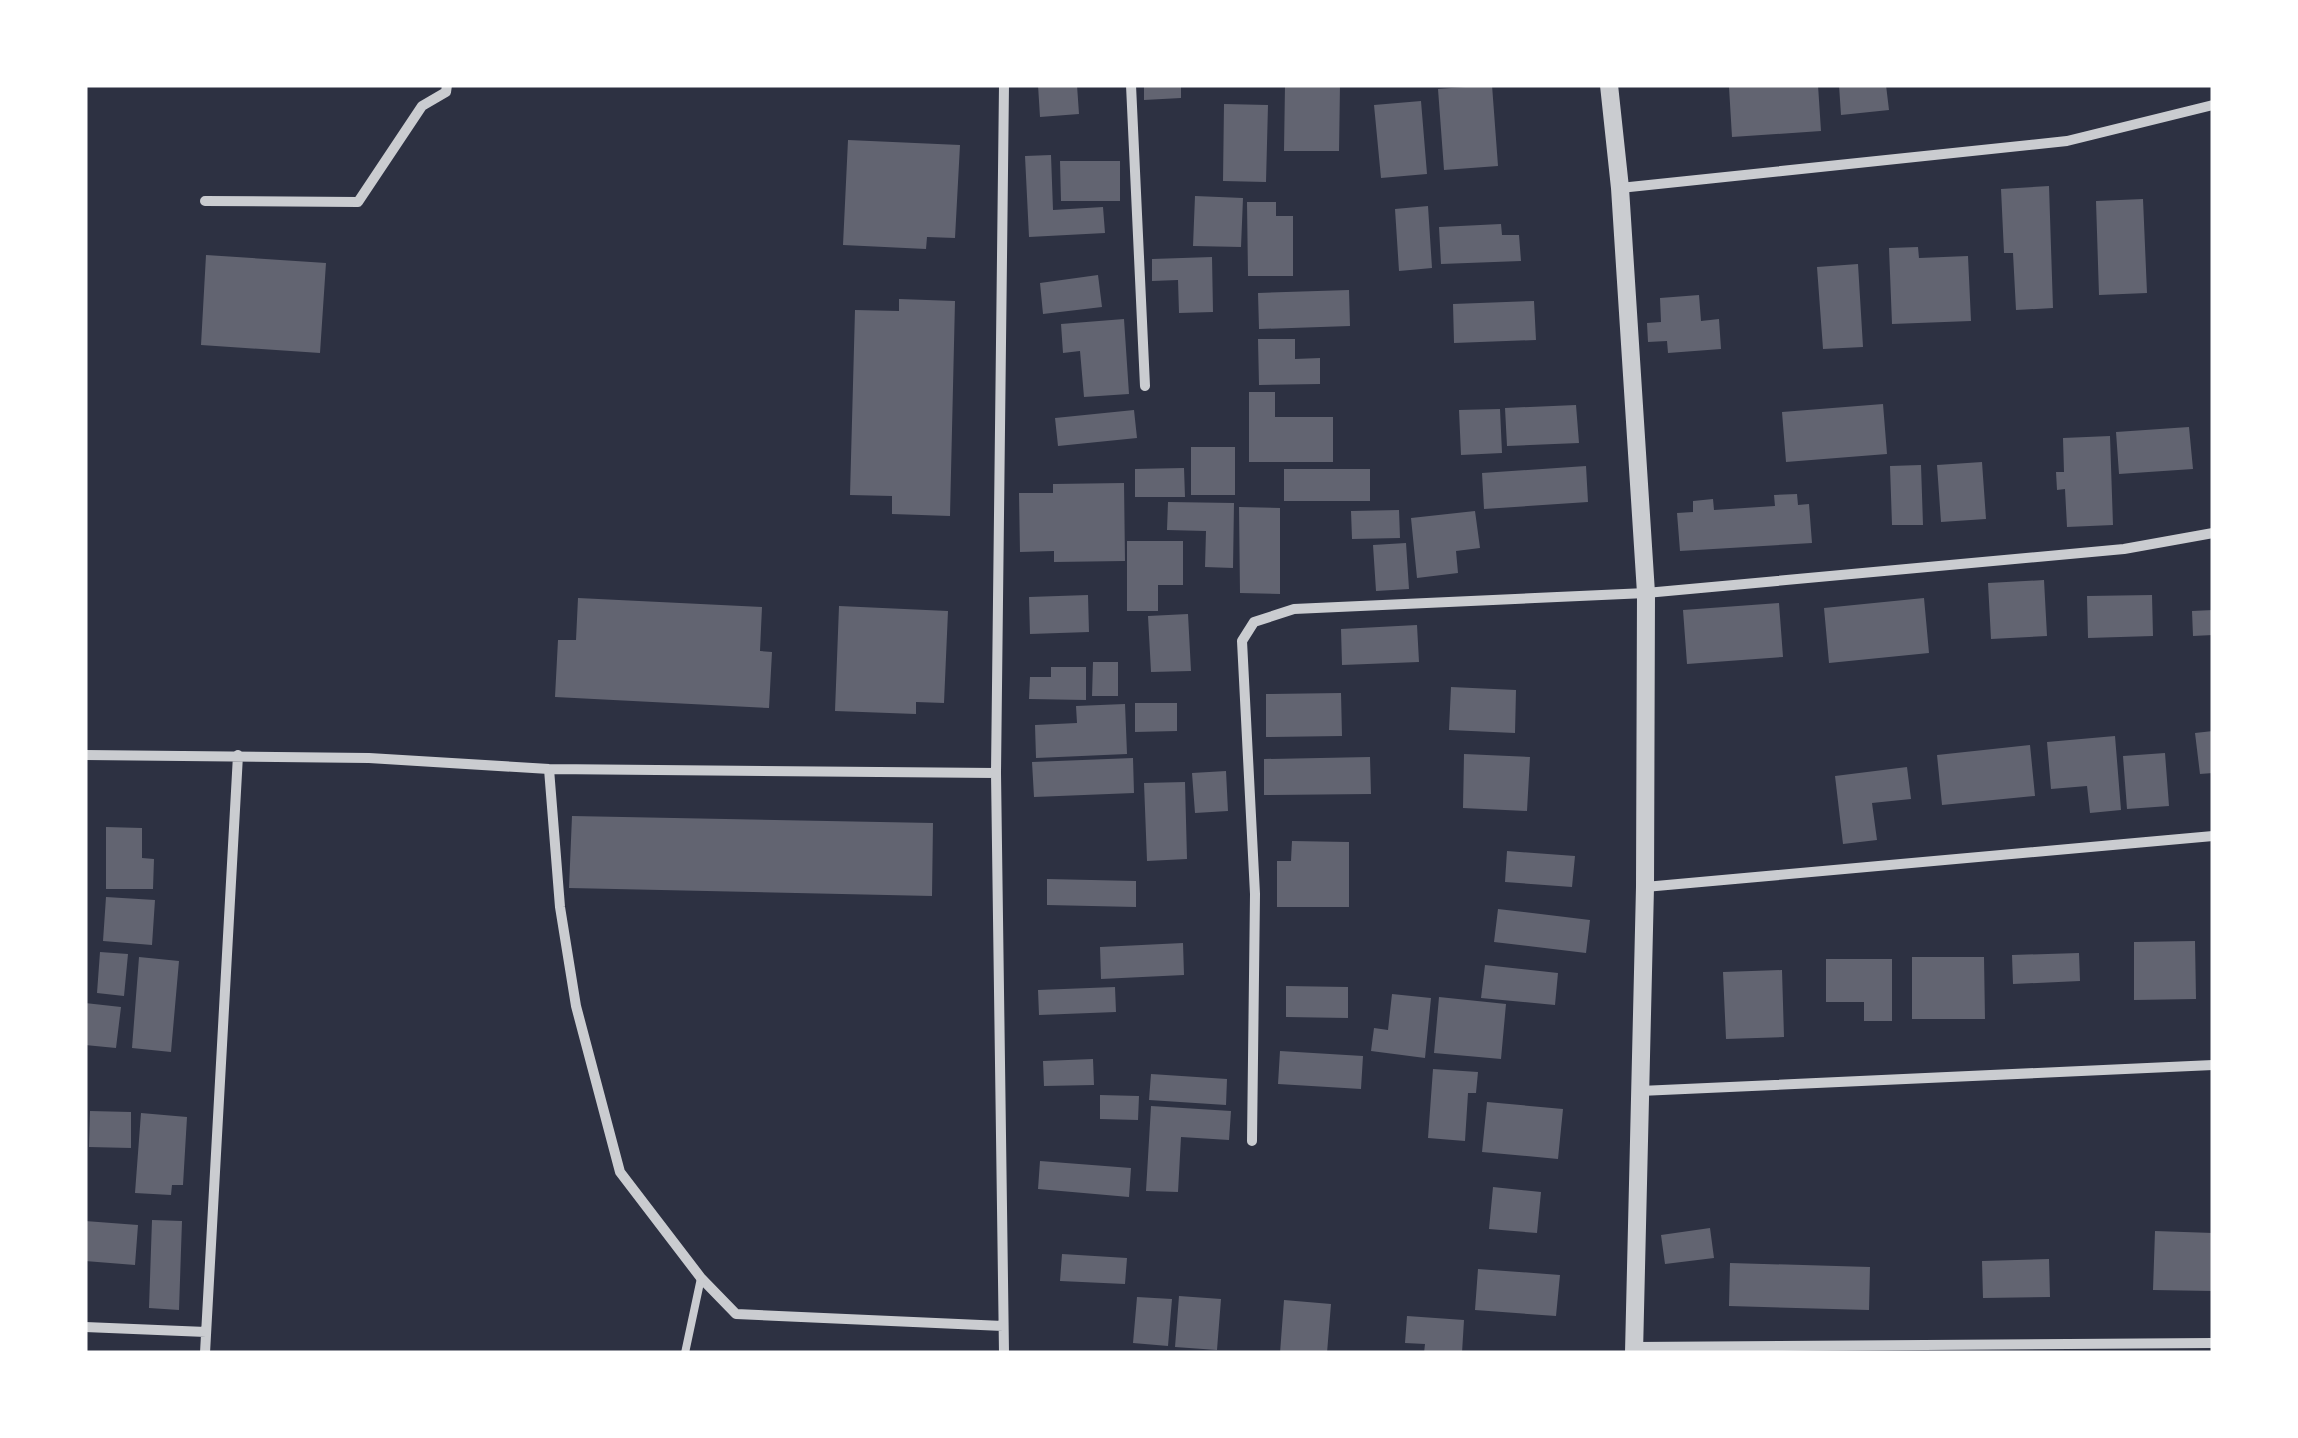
<svg xmlns="http://www.w3.org/2000/svg" width="2298" height="1438" font-family="Figtree,sans-serif">
	<style>
		.building { fill: #626471 }
		.lines { fill: none; stroke-linecap: round; stroke-linejoin: round }
		.service { stroke: #caccd0; stroke-width: 8 }
		.minor { stroke: #caccd0; stroke-width: 10 }
		.tertiary { stroke: #caccd0; stroke-width: 18 }
	</style>
	<rect width="100%" height="100%" fill="#2d3142"/>
	<path class="building" d="M1038,85h39l2,29 -39,3z
		M1144,85h37v13l-37,2z
		M1285,85h55l-1,66h-55z
		M1492,85l6,81 -54,4 -6,-81z
		M1736,85h82l3,46 -89,6 -3,-50z
		M1839,85h47l3,25 -48,5z
		M1421,101l6,73 -46,4 -7,-73z
		M1224,104l44,1 -2,77 -43,-1z
		M848,140l112,5 -5,93 -28,-1 -1,12 -83,-4z
		M1051,155l2,55 50,-3 2,26 -76,4 -4,-81z
		M1060,161h60v40h-59z
		M2049,186l4,122 -37,2 -3,-57h-9l-3,-64z
		M1195,196l48,2 -2,49 -48,-1z
		M2143,199l4,94 -48,2 -3,-94z
		M1247,202h29v14h17v60h-45z
		M1428,206l4,62 -33,3 -4,-62z
		M1501,224l1,11h17l2,26 -80,3 -2,-37z
		M1918,247l1,11 49,-2 3,65 -79,3 -3,-76z
		M206,255l120,8 -6,90 -119,-8z
		M1212,257l1,55 -34,1 -1,-33 -26,1v-22z
		M1858,264l5,83 -40,2 -6,-82z
		M1098,275l4,32 -59,7 -3,-31z
		M1349,290l1,36 -91,3 -1,-36z
		M1699,295l2,26 18,-2 2,30 -53,4 -1,-12 -19,1 -1,-19 14,-1 -1,-24z
		M899,299l56,2 -5,215 -58,-2v-18l-42,-1 5,-185 44,1z
		M1534,301l2,39 -82,3 -1,-39z
		M1124,319l5,75 -45,3 -4,-46 -17,2 -2,-29z
		M1258,339h37v20l25,-1v26l-61,1z
		M1249,392h26v25h58v45h-84z
		M1883,404l4,50 -101,8 -4,-50z
		M1576,405l3,38 -72,3 -2,-38z
		M1500,409l2,44 -41,2 -2,-45z
		M1134,410l3,28 -79,8 -3,-28z
		M2189,427l4,42 -74,5 -3,-42z
		M2110,436l3,89 -46,2 -2,-38 -8,1 -1,-18h8l-1,-34z
		M1191,447h44v48h-44z
		M1982,462l4,57 -45,3 -4,-57z
		M1921,465l2,60h-31l-2,-59z
		M1586,466l2,36 -104,7 -2,-36z
		M1184,468l1,29h-50v-28z
		M1284,469h86v32h-86z
		M1124,483l1,78 -71,1v-11l-34,1 -1,-59h34v-9z
		M1797,494l1,11 11,-1 3,39 -132,8 -3,-38 16,-1v-11l20,-2 1,11 61,-4 -1,-11z
		M1168,502l66,1 -1,65 -28,-1 1,-36 -39,-1z
		M1239,507l41,1v86l-40,-1z
		M1399,510l1,28 -48,1 -1,-28z
		M1475,511l5,37 -24,3 2,22 -41,5 -6,-60z
		M1127,541h56v44h-25v26h-31z
		M1406,543l3,46 -33,2 -3,-46z
		M2044,580l3,56 -56,3 -3,-56z
		M1088,595l1,37 -59,2 -1,-37z
		M2152,595l1,41 -65,2 -1,-42z
		M578,598l184,9 -2,44 12,1 -3,56 -214,-11 3,-57h18z
		M1924,598l5,55 -100,10 -5,-55z
		M1779,603l4,54 -96,7 -4,-54z
		M839,606l109,5 -4,92 -28,-1v12l-81,-3z
		M2213,610v25l-20,1 -1,-25z
		M1188,614l3,57 -40,1 -3,-56z
		M1417,625l2,37 -77,3 -1,-36z
		M1093,662h25v34h-26z
		M1051,667h35v33l-57,-1 1,-22h21z
		M1451,687l65,3 -1,43 -66,-3z
		M1341,693l1,43 -76,1v-43z
		M1135,703h42v28l-42,1z
		M1125,704l2,50 -91,4 -1,-33 42,-2 -1,-17z
		M2213,731v42l-13,1 -5,-41z
		M2115,736l6,74 -31,3 -3,-27 -36,3 -4,-47z
		M2030,745l5,51 -93,9 -5,-50z
		M2165,753l4,53 -42,3 -4,-53z
		M1464,754l66,3 -3,54 -64,-3z
		M1370,757l1,37 -107,1v-36z
		M1133,758l1,35 -100,4 -2,-35z
		M1907,767l4,32 -39,4 5,37 -34,4 -8,-68z
		M1226,771l2,40 -33,2 -3,-40z
		M1185,782l2,77 -40,2 -3,-78z
		M572,816l361,7 -1,73 -363,-8z
		M106,827l36,1v30l12,1 -1,30h-47z
		M1292,841l57,1v65h-72v-46h14z
		M1507,851l68,5 -3,31 -67,-5z
		M1047,879l89,2v26l-89,-2z
		M106,897l49,3 -3,45 -49,-4z
		M1498,909l92,11 -4,33 -92,-11z
		M2195,941l1,58 -62,1v-58z
		M1183,943l1,32 -83,4 -1,-32z
		M100,952l28,2 -4,42 -27,-3z
		M2079,953l1,28 -67,3 -1,-29z
		M139,957l40,4 -8,91 -39,-4z
		M1912,957h72l1,62h-73z
		M1826,959h66v62h-28v-19h-38z
		M1485,965l73,8 -3,32 -74,-7z
		M1782,970l2,67 -58,2 -3,-67z
		M1286,986l62,1v31l-62,-1z
		M1115,987l1,25 -77,3 -1,-25z
		M1392,994l39,4 -6,60 -54,-7 3,-23 14,2z
		M1439,997l67,7 -5,55 -67,-6z
		M85,1003l36,4 -5,41 -31,-3z
		M1280,1051l83,5 -2,33 -83,-5z
		M1093,1059l1,26 -50,1 -1,-25z
		M1433,1069l45,3 -2,21h-8l-3,48 -37,-3z
		M1151,1074l76,5 -1,26 -77,-5z
		M1100,1095l39,1 -1,24 -38,-1z
		M1487,1102l76,7 -5,50 -76,-7z
		M1151,1106l80,5 -2,29 -48,-3 -3,55 -32,-1z
		M90,1111l41,1v36l-42,-1z
		M141,1113l46,4 -4,68h-11l-1,10 -36,-2z
		M1040,1161l91,7 -2,29 -91,-8z
		M1493,1187l48,5 -4,41 -48,-4z
		M152,1220l30,1 -3,89 -30,-2z
		M85,1221l53,4 -3,40 -50,-4z
		M1710,1228l4,30 -49,6 -4,-29z
		M2155,1231l58,2v58l-60,-1z
		M1062,1254l65,4 -2,26 -65,-3z
		M2049,1259l1,38 -67,1 -1,-37z
		M1730,1263l140,4 -1,43 -140,-4z
		M1478,1269l82,6 -4,41 -81,-6z
		M1179,1296l42,3 -4,51 -42,-3z
		M1137,1297l35,2 -4,47 -35,-3z
		M1284,1300l47,4 -4,49h-47z
		M1407,1316l57,4 -2,33h-38l1,-9 -20,-1z"/>
	<g class="lines">
		<path class="service" d="M685,1353l16,-75"/>
		<path class="minor" d="M1004,85l-8,688 8,580
			M1131,85l14,301
			M1620,188l447,-47 146,-36
			M205,201l153,1 64,-96 24,-14 1,-7
			M85,755l284,3 180,11 447,4
			M549,769l11,138 16,99 44,166 81,106 35,36 267,12
			M1645,887l568,-51
			M1640,1091l573,-26
			M1252,1141l3,-247 -13,-253 12,-19 40,-13 352,-16 478,-44 89,-16
			M85,1327l121,5
			M1634,1347l579,-4
			M205,1353l33,-598"/>
		<path class="tertiary" d="M1609,85l11,103 26,405 -1,294 -11,466"/>
	</g>
	<rect width="2298" height="1438" fill="none" stroke="#ffffff" stroke-width="175"/>
</svg>
